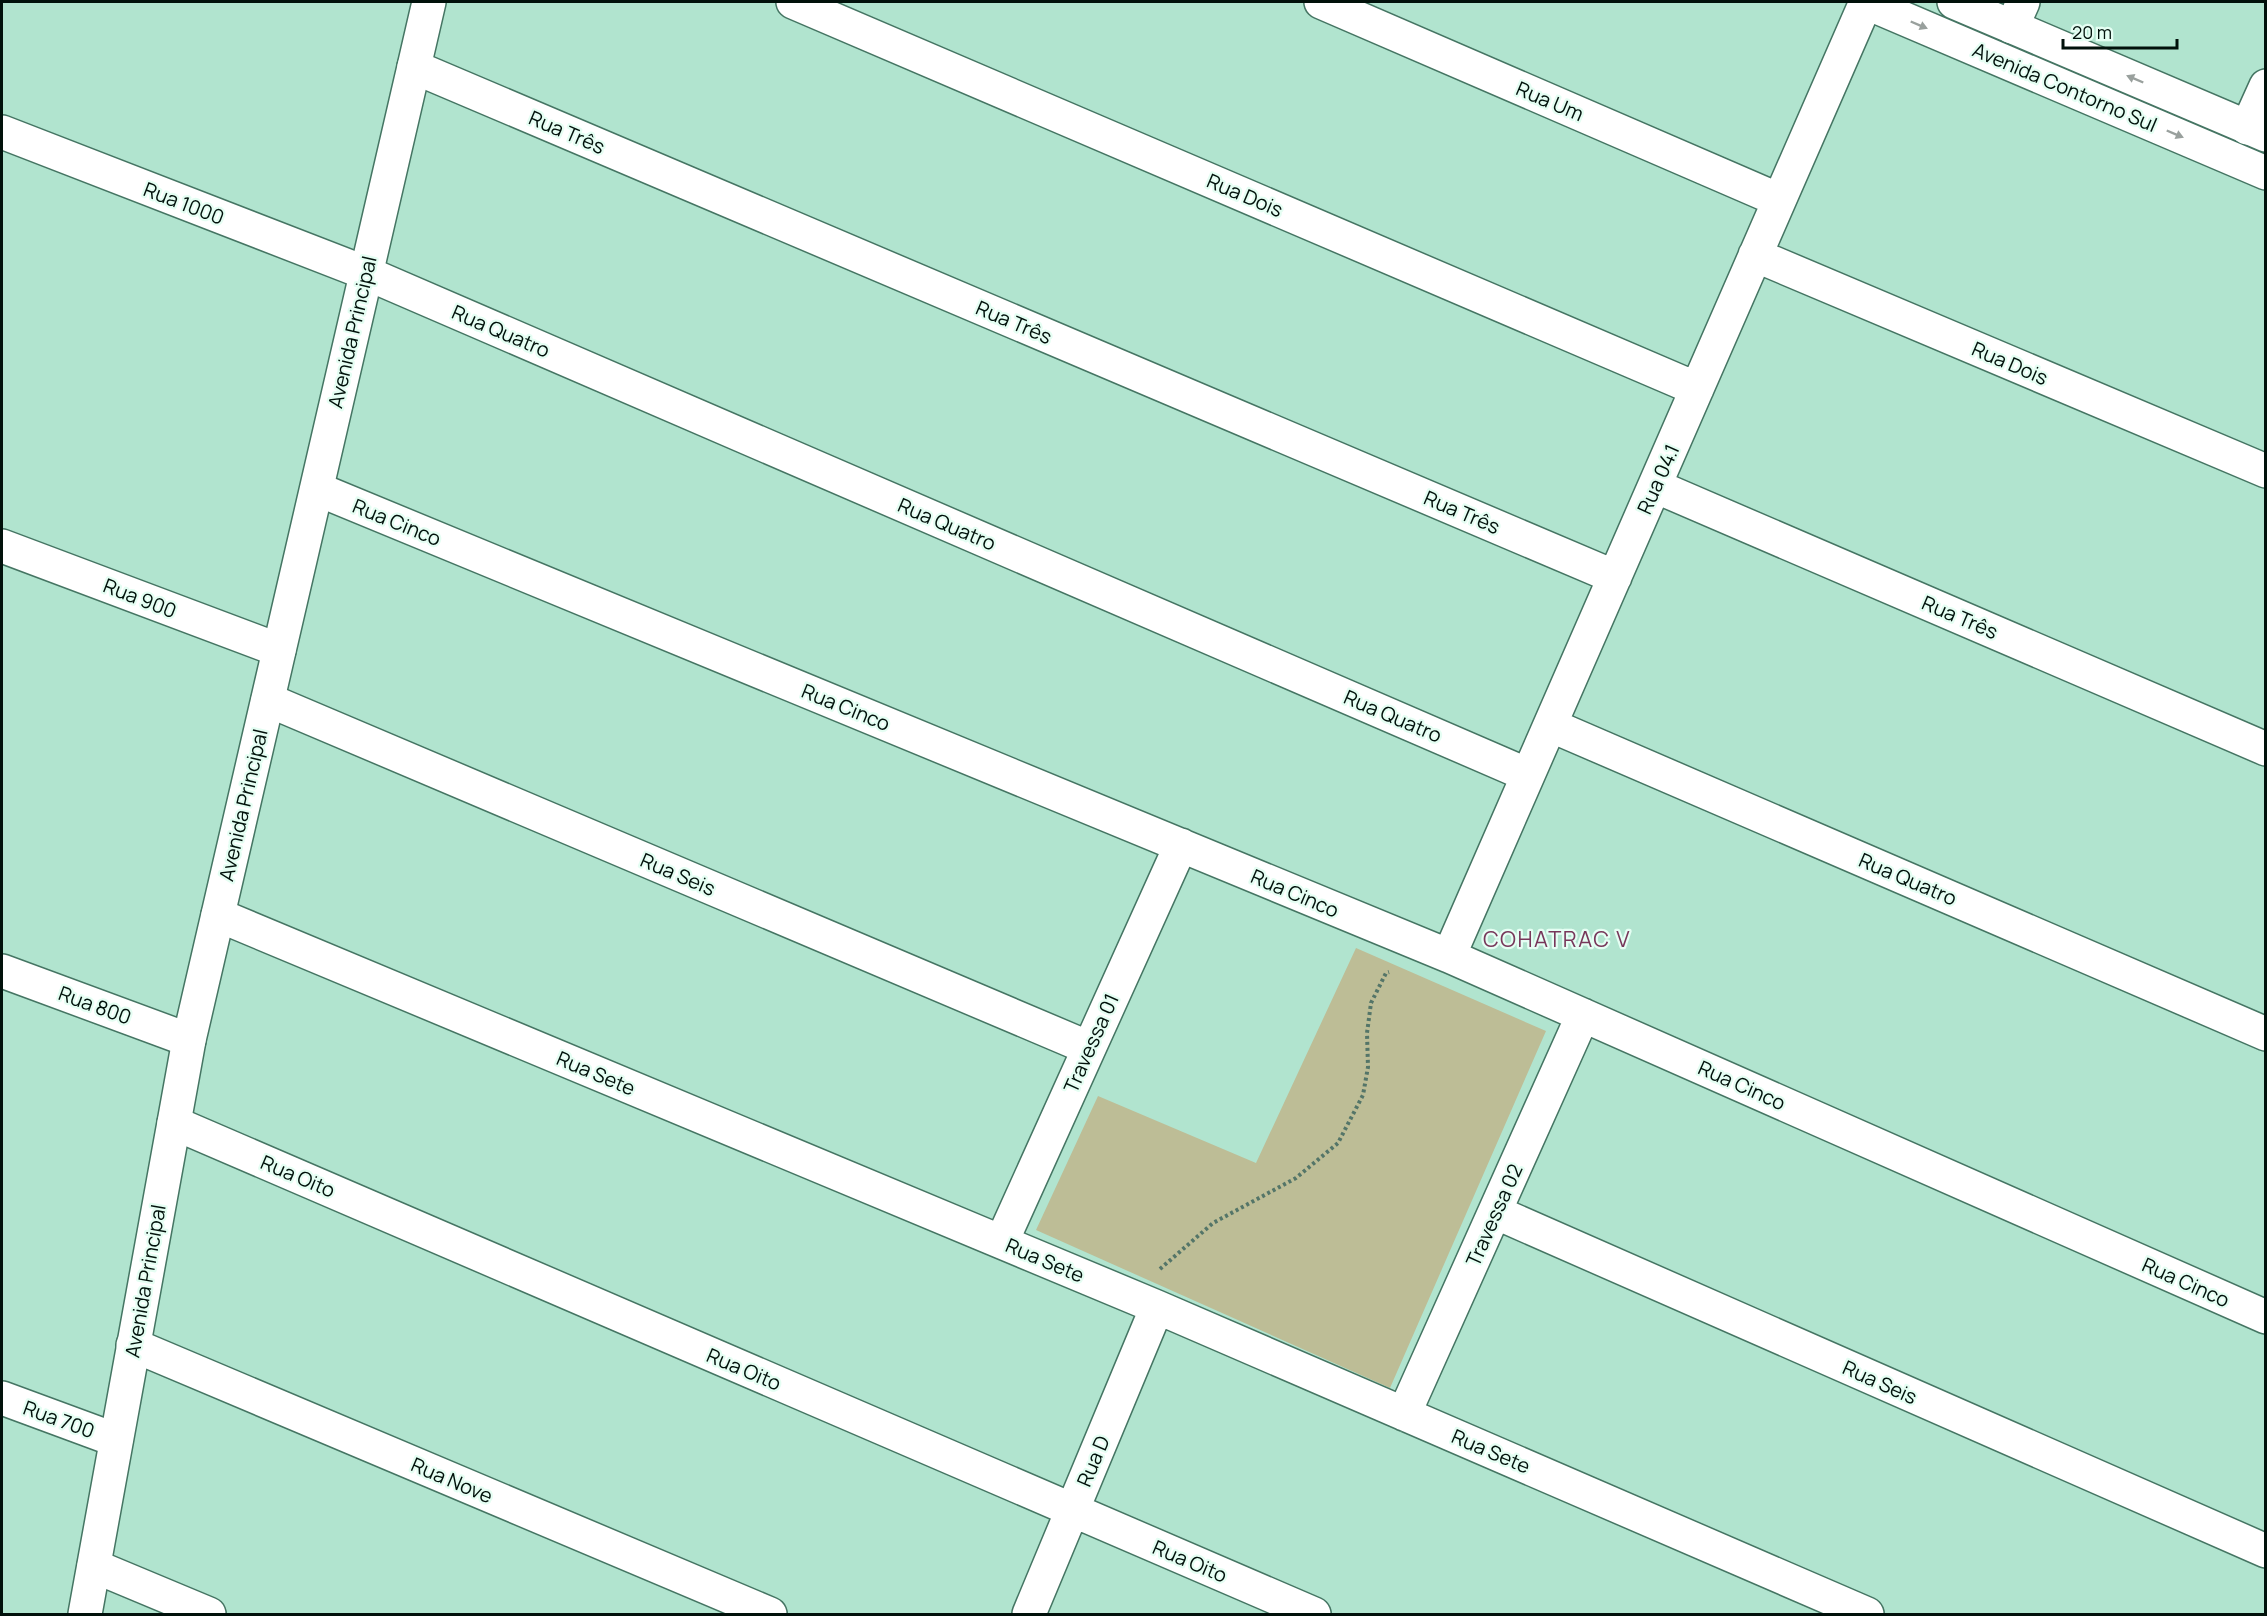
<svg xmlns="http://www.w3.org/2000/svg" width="2267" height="1616" font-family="Manrope,sans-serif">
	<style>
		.green { fill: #bdbd96 }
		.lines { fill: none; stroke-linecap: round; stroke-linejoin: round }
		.minor-casing { stroke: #457563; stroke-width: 36 }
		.major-casing { stroke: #457563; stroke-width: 36 }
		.path { stroke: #547568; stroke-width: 4; stroke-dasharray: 3 3; stroke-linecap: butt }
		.minor { stroke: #fff; stroke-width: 33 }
		.major { stroke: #fff; stroke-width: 33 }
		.oneway { fill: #99a09d }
		.labels { text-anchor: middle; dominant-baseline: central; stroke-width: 4.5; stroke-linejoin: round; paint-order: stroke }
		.street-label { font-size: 20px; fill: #01110b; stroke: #e5fef3 }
		.quarter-label { font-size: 22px; letter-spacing: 1.5px; fill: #77375a; stroke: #e5fef3 }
	</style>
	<rect width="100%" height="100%" fill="#b1e4cf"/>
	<path class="green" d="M1356,948l190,83 -156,357 -354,-158 62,-134 158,67z"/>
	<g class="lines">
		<defs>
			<path id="minor" d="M793,2l904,387
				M1321,2l458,198
				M2012,27l11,-25
				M414,67l1201,510
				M2247,128l19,-42
				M2,132l364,141 1162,502
				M1755,255l511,216
				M1655,486l611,263
				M317,489l1132,467 817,361
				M2,546l277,104
				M268,700l821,348
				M1550,725l716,309
				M218,915l939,392 710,307
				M1449,956l417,-954
				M2,971l187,69
				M174,1123l1140,491
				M1495,1212l771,339
				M1002,1241l179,-396
				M133,1345l637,269
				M2,1398l114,42
				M1404,1414l179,-399
				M94,1566l115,48
				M1029,1614l128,-307"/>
			<path id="major" d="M1865,2l401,171
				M1954,2l312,133
				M85,1614l104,-574 240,-1038"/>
		</defs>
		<use href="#minor" class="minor-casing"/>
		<use href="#major" class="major-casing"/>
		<path class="path" d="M1160,1269l53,-46 83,-45 42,-35 25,-48 5,-28 -1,-34 4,-30 15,-30 3,-1"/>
		<use href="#minor" class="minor"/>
		<use href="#major" class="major"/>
	</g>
	<defs><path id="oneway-solid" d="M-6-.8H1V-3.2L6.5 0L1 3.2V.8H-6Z" transform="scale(1.5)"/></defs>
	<g class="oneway">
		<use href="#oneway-solid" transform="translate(1919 25) rotate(23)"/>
		<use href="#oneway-solid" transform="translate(2135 79) rotate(-157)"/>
		<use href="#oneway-solid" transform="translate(2175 134) rotate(23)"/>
	</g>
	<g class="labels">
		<g class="street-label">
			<text transform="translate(2065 87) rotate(23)">Avenida Contorno Sul</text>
			<text transform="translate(1550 101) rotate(23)">Rua Um</text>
			<text transform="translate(567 132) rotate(23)">Rua Três</text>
			<text transform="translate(1245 195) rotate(23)">Rua Dois</text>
			<text transform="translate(184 203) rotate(21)">Rua 1000</text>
			<text transform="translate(1014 322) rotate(23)">Rua Três</text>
			<text transform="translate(501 331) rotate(23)">Rua Quatro</text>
			<text transform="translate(352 332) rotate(-77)">Avenida Principal</text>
			<text transform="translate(2010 363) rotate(23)">Rua Dois</text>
			<text transform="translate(1658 479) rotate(-66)">Rua 04.1</text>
			<text transform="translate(1462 512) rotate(23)">Rua Três</text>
			<text transform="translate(397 522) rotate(22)">Rua Cinco</text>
			<text transform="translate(947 524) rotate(23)">Rua Quatro</text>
			<text transform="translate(140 598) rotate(21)">Rua 900</text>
			<text transform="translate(1960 617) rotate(23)">Rua Três</text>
			<text transform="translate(846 707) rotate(22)">Rua Cinco</text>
			<text transform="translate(1393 716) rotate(23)">Rua Quatro</text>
			<text transform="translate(243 805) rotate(-77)">Avenida Principal</text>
			<text transform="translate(678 874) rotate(23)">Rua Seis</text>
			<text transform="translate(1908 879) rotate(23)">Rua Quatro</text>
			<text transform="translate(1295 893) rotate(23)">Rua Cinco</text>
			<text transform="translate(95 1005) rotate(20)">Rua 800</text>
			<text transform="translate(1091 1043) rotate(-66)">Travessa 01</text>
			<text transform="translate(596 1073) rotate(23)">Rua Sete</text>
			<text transform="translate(1742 1085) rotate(24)">Rua Cinco</text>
			<text transform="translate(298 1176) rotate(23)">Rua Oito</text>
			<text transform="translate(1494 1215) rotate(-66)">Travessa 02</text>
			<text transform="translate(1045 1260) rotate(23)">Rua Sete</text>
			<text transform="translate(145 1281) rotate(-80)">Avenida Principal</text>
			<text transform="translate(2186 1282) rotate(24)">Rua Cinco</text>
			<text transform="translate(744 1369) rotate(23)">Rua Oito</text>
			<text transform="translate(1880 1382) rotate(24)">Rua Seis</text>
			<text transform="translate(59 1419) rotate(20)">Rua 700</text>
			<text transform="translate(1491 1451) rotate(23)">Rua Sete</text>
			<text transform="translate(1093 1461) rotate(-67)">Rua D</text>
			<text transform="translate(452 1480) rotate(23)">Rua Nove</text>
			<text transform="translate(1190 1561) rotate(23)">Rua Oito</text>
		</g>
		<g class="quarter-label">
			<text x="1557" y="939">COHATRAC V</text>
		</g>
	</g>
	<rect width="2267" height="1616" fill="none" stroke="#01110b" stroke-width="6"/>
	<path d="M2063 39v9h114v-9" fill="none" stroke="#01110b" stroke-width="3"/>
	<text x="2072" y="39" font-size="18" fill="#01110b" stroke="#e5fef3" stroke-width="4.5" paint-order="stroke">20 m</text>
</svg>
